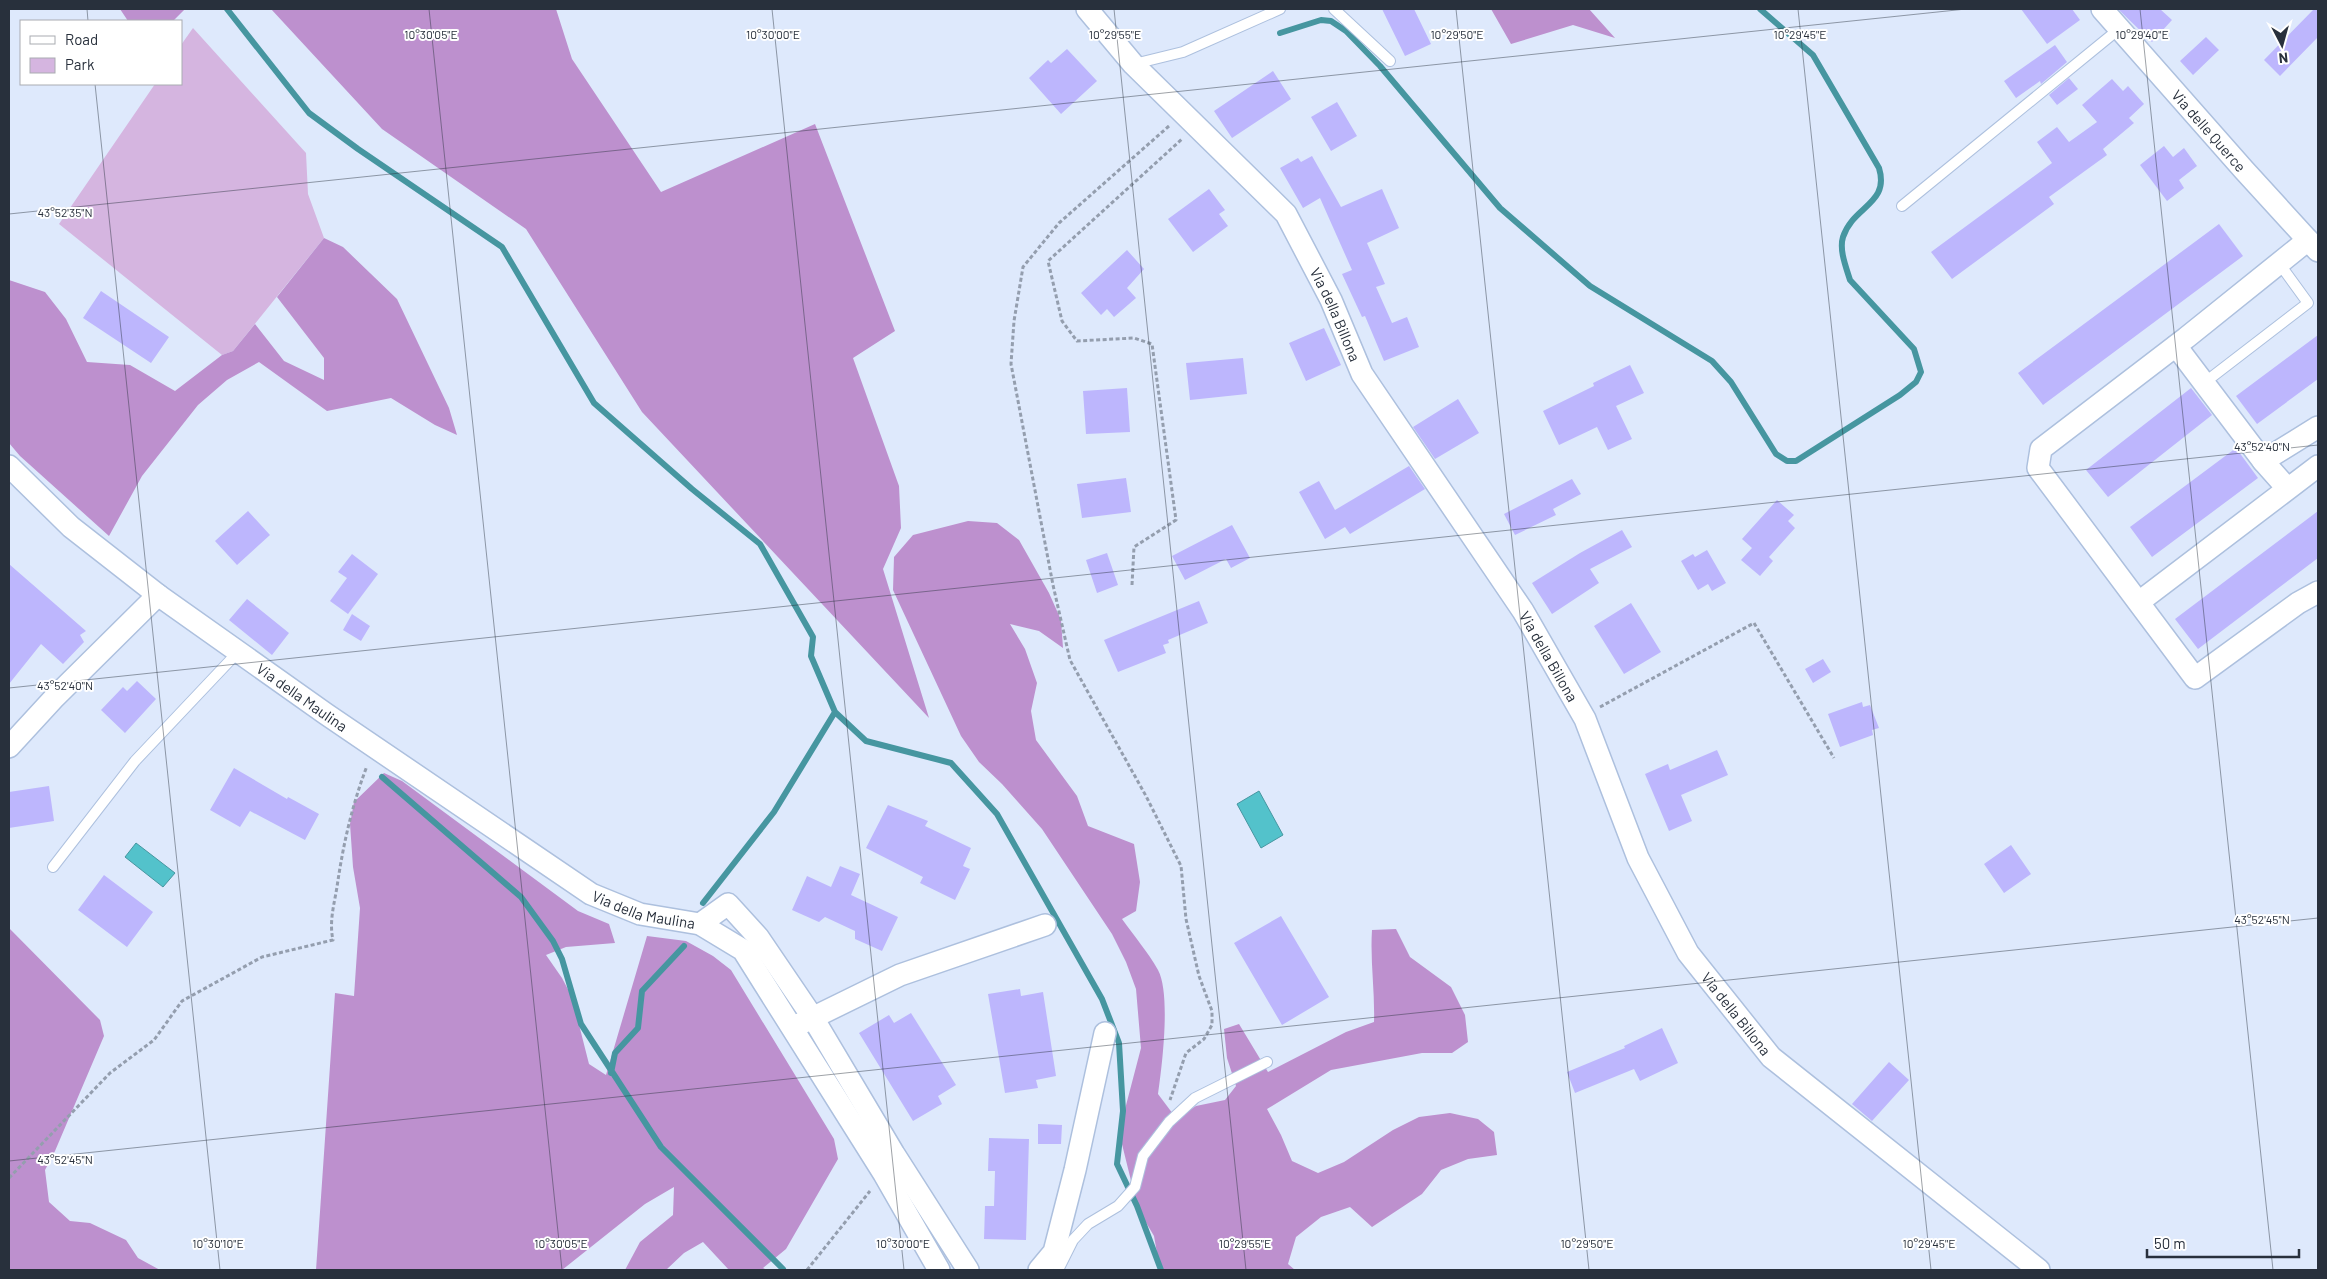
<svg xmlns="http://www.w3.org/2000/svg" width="2327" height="1279" font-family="Barlow,sans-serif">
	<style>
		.green { fill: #d5b5e0 }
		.forest { fill: #bd90ce }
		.water { fill: #53c2cb; stroke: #4696a0 }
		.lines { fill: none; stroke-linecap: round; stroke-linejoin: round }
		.stream { stroke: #4696a0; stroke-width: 6 }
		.building { fill: #bdb6fd }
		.service-casing { stroke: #adc0de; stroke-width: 12 }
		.minor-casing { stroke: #adc0de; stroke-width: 24 }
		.path { stroke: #949eae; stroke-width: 3; stroke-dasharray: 4 2.5; stroke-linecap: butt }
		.service { stroke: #fff; stroke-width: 10 }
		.minor { stroke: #fff; stroke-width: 21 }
		.ticks { fill: none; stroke: #28303c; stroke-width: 1; stroke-opacity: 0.45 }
		.labels { text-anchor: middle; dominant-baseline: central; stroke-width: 4; stroke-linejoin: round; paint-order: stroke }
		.street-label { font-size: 15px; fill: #28303c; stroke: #fff }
		.ticks-label { font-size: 12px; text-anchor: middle; fill: #28303c; stroke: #fff; stroke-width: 4; stroke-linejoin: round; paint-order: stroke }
	</style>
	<rect width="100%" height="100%" fill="#dee9fc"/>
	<path class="green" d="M193,28l113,125 2,41 16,44 -91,113 -11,4 -163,-131 96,-140h26v-39z"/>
	<path class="forest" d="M120,9h65l-12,12h-45z
		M271,9h285l16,50 89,133 154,-68 80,207 -42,27 46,128 2,42 -18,41 46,149 -287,-306 -116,-183 -144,-100z
		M1491,9h98l26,29 -42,-13 -62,19z
		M324,238l19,9 54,52 52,109 8,27 -22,-10 -44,-27 -64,13 -68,-49 -32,18 -29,25 -56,71 -33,60 -89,-80 -11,-13v-163l36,12 21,27 21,43 43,3 45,26 47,-36 11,-4 22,-27 29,37 40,19v-22l-47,-61z
		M968,521l29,2 22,17 30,53 12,27 2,28 -24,-17 -29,-7 15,25 12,34 -6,28 5,29 41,56 11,30 46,18 6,38 -4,29 -14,8c12,17 26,33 36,51 13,24 4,96 0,124l18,24 20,-12 29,-6 11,-14 -9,-28 -3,-29 15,-5 29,48 78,-40 28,-10c1,-31 -4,-61 -2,-92l24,-1 14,28 41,30 14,28 3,27 -16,11h-30l-91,17 -64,39 14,26 11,26 26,12 26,-11 49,-32 26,-13 31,-4 28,6 16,13 3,23 -29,4 -27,11 -19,24 -50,33 -22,-20 -29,10 -25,20 -8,27 7,6h-135l-6,-34 -16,-27 -19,-77 22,-84 -5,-59 -10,-27 -14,-28 -70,-105 -40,-45 -23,-22 -18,-26 -68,-146 1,-33 19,-22z
		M384,773l18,8 176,130 31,13 6,19 -49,4 -20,8 16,23 10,19 17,67 17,11 41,-139 39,5 27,15 18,14 103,169 4,20 -52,90 -23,19 4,2h-38l-26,-28 -19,11 -18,17h-41l15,-28 33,-27 1,-28 -29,17 -83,66h-246l19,-277 19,3 6,-88 -7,-41 -3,-43 4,-22z
		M9,928l91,92 4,16 -49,115 -10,19 4,32 21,19 20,2 36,17 12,18 22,12h-151z"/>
	<path class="water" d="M1259,791l24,44 -22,13 -24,-44z
		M136,843l39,30 -12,14 -38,-30z"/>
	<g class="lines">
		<path class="stream" d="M227,9l82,104 49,36 144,98 92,156 98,86 68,55 53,93 -2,19 24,56 31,29 85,22 46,51 105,185 17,44 4,68 -6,53 20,42 24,64
			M1280,33l41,-13 10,1 15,10 34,35 120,142 90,78 122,75 19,21 45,72 11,7h9l104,-66 16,-13 5,-10 -7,-23 -64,-69c-4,-13 -11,-30 -7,-43 10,-31 47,-33 36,-69l-66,-113 -53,-46
			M382,777l139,120 32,44 9,18 19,65 80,123 122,122
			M703,903l71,-91 61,-100
			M611,1073l4,-20 23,-25 4,-37 42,-45"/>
	</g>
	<path class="building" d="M1382,9h32l17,35 -26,12z
		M2021,9h51l8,11 -33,24z
		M2118,9h42l12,11 -20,22z
		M2314,9h4v28l-38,39 -16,-16z
		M2206,37l13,13 -26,25 -13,-14z
		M2055,45l12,17 -26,22 -1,-3 -24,17 -12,-17z
		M1067,49l30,32 -36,33 -32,-36 19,-18 3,3z
		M1273,71l18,28 -59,39 -18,-27z
		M2069,78l9,11 -21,16 -8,-10z
		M2112,79l11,12 5,-5 16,18 -15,14 5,5 -31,26 4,6 -58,42 5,7 -102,75 -21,-27 121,-89 -15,-21 20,-15 12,15 28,-20 -15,-17z
		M1337,102l20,34 -26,15 -20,-34z
		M2164,146l9,11 11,-9 13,18 -18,14 5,8 -17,13 -27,-36z
		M1312,156l29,51 41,-18 17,39 -32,15 18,41 -9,3 16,36 15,-6 12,30 -35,14 -19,-45 -3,1 -20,-43 10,-4 -32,-72 -17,10 -23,-40 18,-10 3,4z
		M1209,189l16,21 -6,4 9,12 -35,26 -25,-33z
		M2219,224l24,32 -200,149 -25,-32z
		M1127,250l17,19 -17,19 9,10 -22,19 -7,-8 -6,6 -20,-22z
		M101,291l68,46 -18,26 -68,-45z
		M1324,328l17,37 -35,16 -17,-38z
		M2318,335v44l-61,45 -21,-28z
		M1243,358l4,36 -57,6 -4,-37z
		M1630,365l14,28 -28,13 16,33 -24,11 -11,-23 -38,18 -16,-34 51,-25 -1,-3z
		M1127,388l3,44 -44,2 -3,-43z
		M2191,388l21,27 -104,82 -22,-27z
		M1458,399l21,34 -44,26 -22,-32z
		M2236,448l22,30 -106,79 -22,-30z
		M1409,466l16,23 -75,45 -5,-7 -20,12 -26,-47 20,-11 16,29z
		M1126,478l5,34 -49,6 -5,-34z
		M1572,479l9,15 -28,15 3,6 -41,20 -11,-21z
		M1777,500l17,15 -6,6 7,7 -26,29 4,4 -13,15 -19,-16 11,-12 -10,-9z
		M248,511l22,24 -33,30 -22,-24z
		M2318,511v47l-120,91 -23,-30z
		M1232,525l18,33 -19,10 -5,-9 -41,21 -13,-24z
		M1622,530l10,17 -42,22 9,14 -47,31 -20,-31 48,-30z
		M1707,550l19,33 -14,8 -4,-7 -10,6 -17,-29 12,-7 2,3z
		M1107,553l11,32 -21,8 -11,-33z
		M352,554l26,20 -30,40 -18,-13 17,-23 -9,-6z
		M9,564l77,67 -6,4 4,7 -21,22 -22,-20 -32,40z
		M247,599l42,34 -17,22 -43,-35z
		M1199,601l9,22 -40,17 1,3 -6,2 3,8 -48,19 -14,-32z
		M1631,603l30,49 -37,22 -30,-48z
		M352,614l18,12 -9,15 -18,-11z
		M1823,659l8,13 -18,11 -8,-14z
		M137,681l19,18 -31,34 -24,-23 22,-23 4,4z
		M1862,702l1,5 7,-2 9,23 -7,2 1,5 -33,12 -12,-33z
		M1717,750l11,25 -47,20 11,26 -23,10 -24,-57 23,-10 2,6z
		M234,768l53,31 1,-2 31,17 -14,26 -55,-29 -10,16 -30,-17z
		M49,786l5,35 -45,7v-36z
		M888,805l40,16 -3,5 46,22 -8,18 7,3 -15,31 -35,-17 3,-6 -57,-29z
		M2011,845l20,29 -27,19 -20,-29z
		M840,866l20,8 -9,21 47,22 -16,34 -27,-12v-8l-30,-14 -6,5 -27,-12 15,-34 24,11z
		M104,875l49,37 -26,35 -49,-37z
		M1281,916l48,81 -47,28 -48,-82z
		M1020,989l1,7 22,-4 13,84 -20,4 2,8 -33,5 -17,-99z
		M911,1013l45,72 -18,11 4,8 -29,17 -54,-88 30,-18 5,8z
		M1662,1028l16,35 -38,18 -6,-12 -59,24 -8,-21 58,-24 -1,-2z
		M1889,1062l20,18 -37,41 -20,-17z
		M1038,1124l24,1 -1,19h-23z
		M989,1138l40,1 -3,101 -42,-1 1,-33h9l1,-35h-7z"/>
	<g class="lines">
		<defs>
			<path id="service" d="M1334,9l56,52
				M1134,64l49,-12 97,-43
				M1902,206l217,-177
				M2204,383l104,-80 -29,-40
				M53,867l82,-106 103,-109
				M1058,1270l15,-30 15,-16 30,-18 17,-19 8,-31 26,-34 26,-24 72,-36"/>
			<g id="minor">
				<path id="s1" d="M1087,9l46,55 153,150 45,86 31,74 161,237 62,108 53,139 50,95 83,104 268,213"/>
				<path id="s2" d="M2102,9l142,161 74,81"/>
				<path d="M2308,240l-122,98 -145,111 -3,19 157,210 103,-75 20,-11"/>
				<path d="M2176,346l87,115 24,27"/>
				<path d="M2263,461l55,-34"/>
				<path id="s3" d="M9,466l62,61 87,68 168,119 265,180 49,20 60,10 43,26 141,224 55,96"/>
				<path d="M2139,602l179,-136"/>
				<path d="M9,747l46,-50 103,-102"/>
				<path d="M700,924l28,-20 30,33 55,81 81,136 74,116"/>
				<path d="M800,1024l100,-49 145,-50"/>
				<path d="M1039,1270l15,-18 21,-82 30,-137"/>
			</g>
		</defs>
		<use href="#service" class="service-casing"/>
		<use href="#minor" class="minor-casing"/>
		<path class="path" d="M1169,126l-110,97 -36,44 -9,54 -3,43 42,221 17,75 76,136 35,70 5,53 13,57 13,35v14l-8,14 -18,14 -16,47
			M1132,585l2,-38 42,-27 -24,-176 -18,-6 -57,3 -15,-20 -14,-60 134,-122
			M1600,707l154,-84 80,135
			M9,1178l101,-105 44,-33 28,-39 80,-44 71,-17c-4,-18 1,-35 4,-53 6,-42 15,-82 30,-121
			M807,1270l63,-79"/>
		<use href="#service" class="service"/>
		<use href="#minor" class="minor"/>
	</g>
	<path class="ticks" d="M87,9l1,12M429,9l133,1261M772,9l132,1261M1114,9l132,1261M1456,9l133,1261M1798,9l133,1261M2140,9l133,1261M95,84l125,1186M9,214l1957,-205M9,688l2309,-243M9,1161l2309,-243"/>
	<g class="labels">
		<g class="street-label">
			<text stroke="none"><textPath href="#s2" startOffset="162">Via delle Querce</textPath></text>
			<text stroke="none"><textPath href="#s1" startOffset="398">Via della Billona</textPath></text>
			<text stroke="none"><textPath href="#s1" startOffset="802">Via della Billona</textPath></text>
			<text stroke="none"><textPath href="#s3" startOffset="374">Via della Maulina</textPath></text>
			<text stroke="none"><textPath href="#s3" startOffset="779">Via della Maulina</textPath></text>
			<text stroke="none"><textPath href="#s1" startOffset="1208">Via della Billona</textPath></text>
		</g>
	</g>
	<g class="ticks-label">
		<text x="431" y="39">10°30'05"E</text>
		<text x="773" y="39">10°30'00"E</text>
		<text x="1115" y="39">10°29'55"E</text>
		<text x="1457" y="39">10°29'50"E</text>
		<text x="1800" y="39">10°29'45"E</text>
		<text x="2142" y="39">10°29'40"E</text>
		<text x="65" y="217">43°52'35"N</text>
		<text x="2262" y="451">43°52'40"N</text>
		<text x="65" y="690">43°52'40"N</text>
		<text x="2262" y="924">43°52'45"N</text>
		<text x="65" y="1164">43°52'45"N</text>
		<text x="218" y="1248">10°30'10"E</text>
		<text x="561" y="1248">10°30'05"E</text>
		<text x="903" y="1248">10°30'00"E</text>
		<text x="1245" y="1248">10°29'55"E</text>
		<text x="1587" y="1248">10°29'50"E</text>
		<text x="1929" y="1248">10°29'45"E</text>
	</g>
	<rect width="2327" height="1279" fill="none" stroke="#28303c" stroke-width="20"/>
	<rect x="20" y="20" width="162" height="65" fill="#ffffff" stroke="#a9acb1"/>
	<rect x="30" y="36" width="25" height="8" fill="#ffffff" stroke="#a9acb1"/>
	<text x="65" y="45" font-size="15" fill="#28303c">Road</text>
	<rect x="30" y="58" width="25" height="15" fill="#d5b5e0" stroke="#a9acb1"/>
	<text x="65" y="70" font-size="15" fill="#28303c">Park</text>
	<g transform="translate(2282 45) rotate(174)" stroke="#ffffff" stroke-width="4" paint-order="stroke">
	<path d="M0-4L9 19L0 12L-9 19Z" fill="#28303c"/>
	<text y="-8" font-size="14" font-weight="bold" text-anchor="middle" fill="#28303c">N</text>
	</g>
	<path d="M2147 1249v8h152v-8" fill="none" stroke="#28303c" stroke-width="2.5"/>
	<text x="2154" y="1249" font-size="15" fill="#28303c" stroke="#ffffff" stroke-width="4" paint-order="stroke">50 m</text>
</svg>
